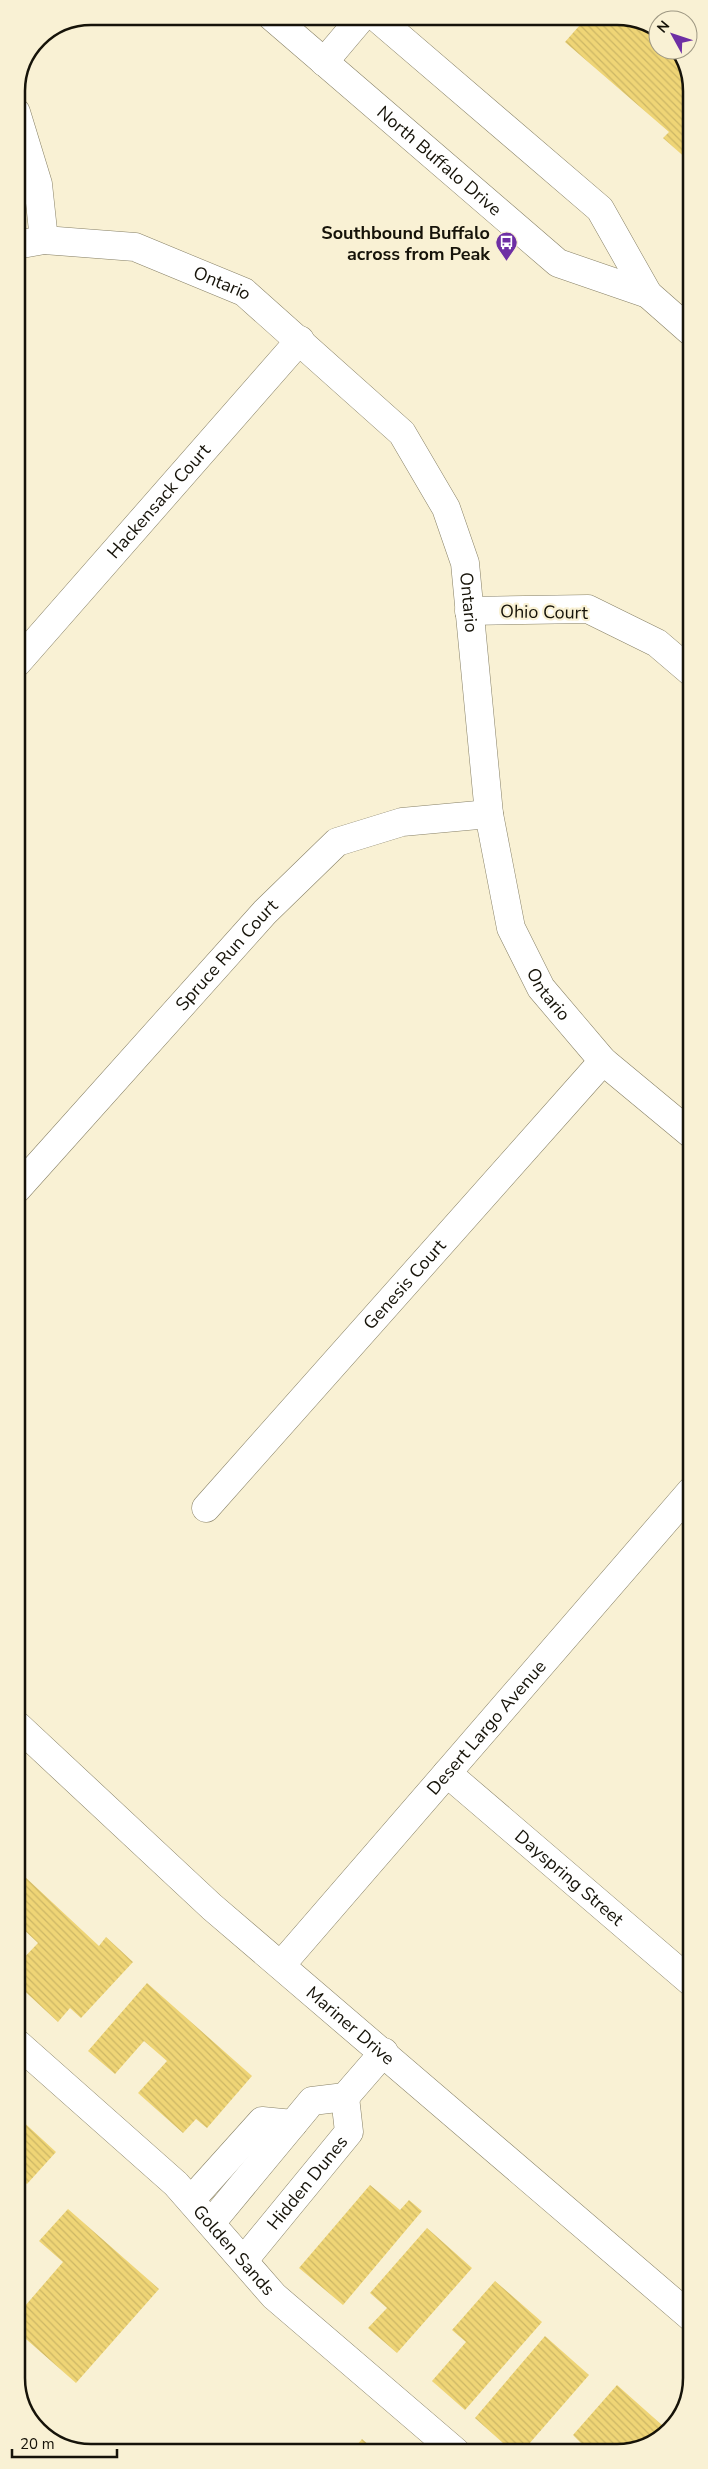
<svg xmlns="http://www.w3.org/2000/svg" width="708" height="2469" font-family="'Nunito Sans',sans-serif">
	<style>
		.building { fill: url(#building-back-hatch) }
		.lines { fill: none; stroke-linecap: round; stroke-linejoin: round }
		.street-casing { stroke: #878066; stroke-width: 29 }
		.secondary-casing { stroke: #878066; stroke-width: 29 }
		.street { stroke: #fff; stroke-width: 28 }
		.secondary { stroke: #fff; stroke-width: 28 }
		.labels { text-anchor: middle; dominant-baseline: central; stroke-width: 4.5; stroke-linejoin: round; paint-order: stroke }
		.street-label { font-size: 18px; fill: #161309; stroke: #f9f1d4 }
		.poi-label { font-size: 18px; font-weight: bold; fill: #161309; stroke: #f9f1d4; text-anchor: end }
		.rim { fill: none; stroke: #161309; stroke-width: 2.5 }
	</style>
	<defs>
		<pattern id="building-back-hatch" width="6" height="6" patternUnits="userSpaceOnUse" patternTransform="scale(1.25)"><rect width="6" height="6" fill="#efd576"/><path d="M-1 5l2 2M0 0l6 6M5-1l2 2" fill="none" stroke="#ccb665"/></pattern>
	</defs>
	<rect width="100%" height="100%" fill="#f9f1d4"/>
	<path class="building" d="M587,17h40l31,14v19h17l15,26v82l-2,2 -25,-22 6,-6 -104,-90z
		M23,1875l76,71 7,-9 27,25 -52,56 -11,-10 -12,14 -41,-38v-19l21,-22 -16,-15 -5,4v-51z
		M147,1983l105,93 -45,52 -11,-9 -13,14 -45,-40 29,-32 -23,-20 -29,33 -27,-23z
		M18,2117l38,35 -29,32 -8,-7 -1,2z
		M370,2185l30,25 9,-10 13,11 -79,94 -44,-37z
		M68,2209l91,80 -83,94 -58,-51v-18l45,-52 -24,-21z
		M427,2228l45,40 -75,85 -29,-25 19,-20 -17,-15z
		M495,2281l47,41 -77,88 -33,-29 34,-39 -14,-12z
		M545,2336l44,39 -67,77h-9l-38,-34z
		M617,2385l46,41 -13,15 -18,10h-49l3,-3 -13,-13z
		M362,2439l15,13h-26z"/>
	<g class="lines">
		<defs>
			<g id="street">
				<path d="M16,112l22,72 6,56"/>
				<path id="s1" d="M16,245l28,-5 91,7 109,45 158,141 44,75 19,55 24,251 22,114 30,60 62,73 88,73"/>
				<path d="M469,611l119,-2 69,34 34,29"/>
				<path id="s2" d="M17,663l283,-323"/>
				<path id="s3" d="M17,1189l248,-277 72,-70 65,-20 87,-8"/>
				<path id="s4" d="M206,1508l397,-447"/>
				<path id="s5" d="M447,1773l244,209"/>
				<path id="s6" d="M281,1965l410,-474"/>
				<path id="s7" d="M18,2044l158,140 98,112 182,156"/>
				<path d="M191,2200l71,-79 31,3"/>
				<path d="M211,2223l101,-122 33,-4 39,-45"/>
				<path id="s8" d="M244,2260l105,-128 -4,-35"/>
			</g>
			<g id="secondary">
				<path id="s9" d="M271,16l287,247 90,31"/>
				<path d="M376,17l224,192 48,85 42,37"/>
				<path d="M324,62l38,-45"/>
				<path id="s10" d="M17,1725l195,182 480,411"/>
			</g>
		</defs>
		<use href="#street" class="street-casing"/>
		<use href="#secondary" class="secondary-casing"/>
		<use href="#street" class="street"/>
		<use href="#secondary" class="secondary"/>
	</g>
	<defs>
		<symbol id="bus-pin" viewBox="-11 -11 22 30"><path d="M0 17L-7.5 6A9.5 9.5 0 1 1 7.5 6Z" fill="#6e2fa4" stroke="#f9f1d4"/><path d="M-5-6H5V4H4V6H2V4H-2V6H-4V4H-5ZM-3.5-4V0h7V-4ZM-3.5 1.2v1.5H-2V1.2ZM2 1.2v1.5H3.5V1.2Z" fill="#fff"/></symbol>
	</defs>
	<g fill-rule="evenodd">
		<use href="#bus-pin" x="494" y="230" width="25" height="34"/>
	</g>
	<g class="labels">
		<g class="street-label">
			<text stroke="none"><textPath href="#s9" startOffset="222">North Buffalo Drive</textPath></text>
			<text stroke="none"><textPath href="#s1" startOffset="214">Ontario</textPath></text>
			<text stroke="none"><textPath href="#s2" startOffset="215">Hackensack Court</textPath></text>
			<text stroke="none"><textPath href="#s1" startOffset="634">Ontario</textPath></text>
			<text transform="translate(544 612) rotate(1)">Ohio Court</text>
			<text stroke="none"><textPath href="#s3" startOffset="314">Spruce Run Court</textPath></text>
			<text stroke="none"><textPath href="#s1" startOffset="1039">Ontario</textPath></text>
			<text stroke="none"><textPath href="#s4" startOffset="299">Genesis Court</textPath></text>
			<text stroke="none"><textPath href="#s6" startOffset="314">Desert Largo Avenue</textPath></text>
			<text stroke="none"><textPath href="#s5" startOffset="161">Dayspring Street</textPath></text>
			<text stroke="none"><textPath href="#s10" startOffset="449">Mariner Drive</textPath></text>
			<text stroke="none"><textPath href="#s8" startOffset="100">Hidden Dunes</textPath></text>
			<text stroke="none"><textPath href="#s7" startOffset="299">Golden Sands</textPath></text>
		</g>
		<g class="poi-label">
			<text x="490" y="233">Southbound Buffalo<tspan x="490" dy="21">across from Peak</tspan></text>
		</g>
	</g>
	<path d="M0 0H708V2469H0ZM91 25H617A66 66 0 0 1 683 91V2378A66 66 0 0 1 617 2444H91A66 66 0 0 1 25 2378V91A66 66 0 0 1 91 25Z" fill="#f9f1d4" fill-rule="evenodd"/>
	<path class="rim" d="M91 25H617A66 66 0 0 1 683 91V2378A66 66 0 0 1 617 2444H91A66 66 0 0 1 25 2378V91A66 66 0 0 1 91 25Z"/>
	<g transform="translate(673 35) rotate(310)"><circle r="24" fill="#f9f1d4" stroke="#9e9883"/>
	<path d="M0-4L9 19L0 12L-9 19Z" fill="#6e2fa4"/>
	<text y="-8" font-size="14" font-weight="bold" text-anchor="middle" fill="#161309">N</text>
	</g>
	<path d="M12 2449v8h105v-8" fill="none" stroke="#161309" stroke-width="2.5"/>
	<text x="20" y="2449" font-size="15" fill="#161309" stroke="#f9f1d4" stroke-width="4" paint-order="stroke">20 m</text>
</svg>
